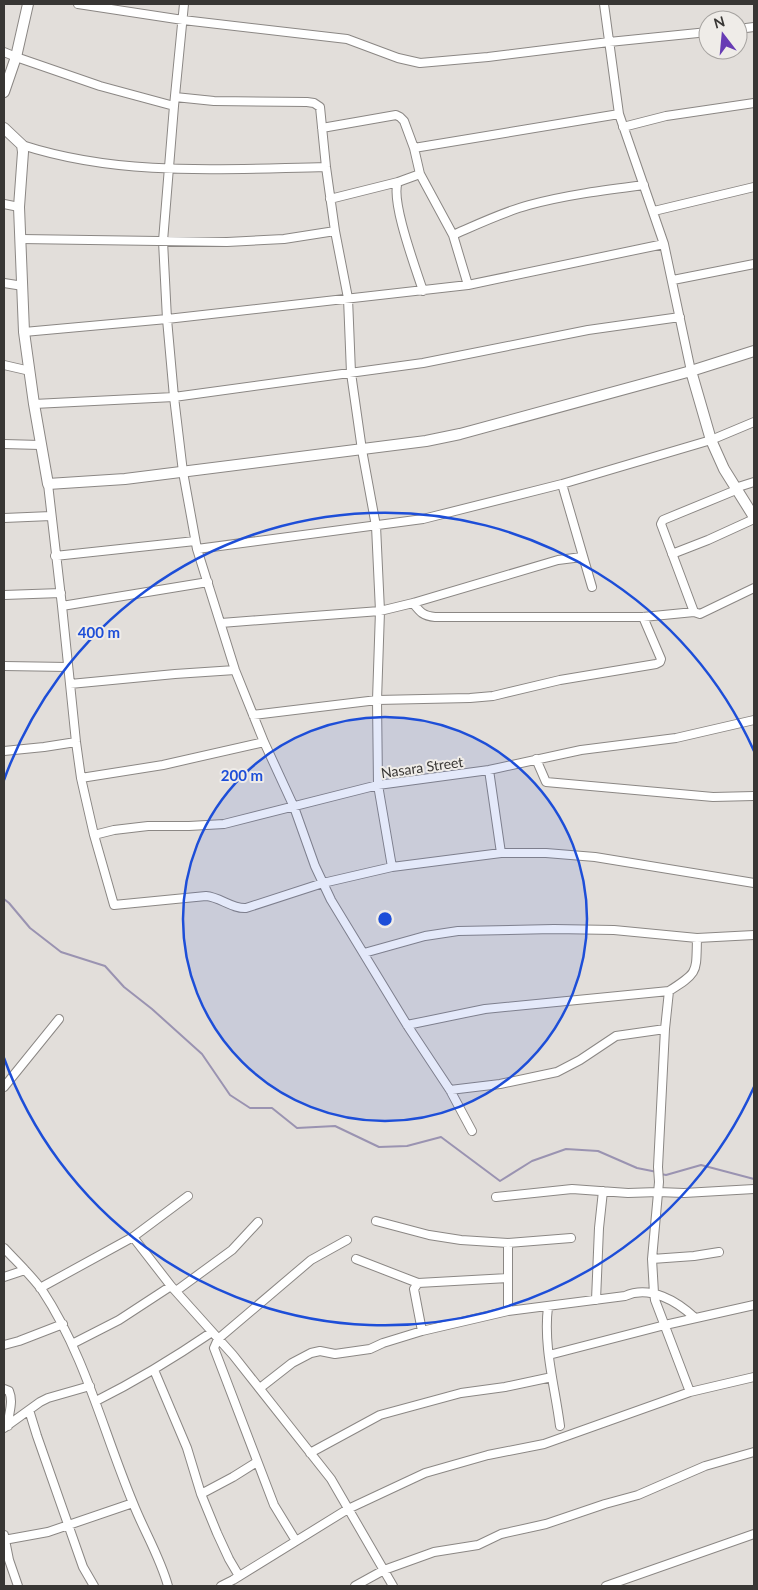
<svg xmlns="http://www.w3.org/2000/svg" width="758" height="1590" font-family="Lato,sans-serif">
	<style>
		.lines { fill: none; stroke-linecap: round; stroke-linejoin: round }
		.stream { stroke: #9a93b1; stroke-width: 2 }
		.street-casing { stroke: #8b8784; stroke-width: 10 }
		.secondary-casing { stroke: #8b8784; stroke-width: 12 }
		.street { stroke: #fff; stroke-width: 8 }
		.secondary { stroke: #fff; stroke-width: 10 }
		.ring { fill: none; stroke: #1d4ed8; stroke-width: 2.5 }
		.labels { text-anchor: middle; dominant-baseline: central; stroke-width: 4; stroke-linejoin: round; paint-order: stroke }
		.street-label { font-size: 14px; fill: #383634; stroke: #efece8 }
		.centre { fill: #1d4ed8; stroke: #efece8; stroke-width: 2.5 }
		.ring-label { font-size: 15px; text-anchor: middle; font-weight: bold; fill: #1d4ed8; stroke: #efece8; stroke-width: 4; stroke-linejoin: round; paint-order: stroke }
	</style>
	<rect width="100%" height="100%" fill="#e2deda"/>
	<g class="lines">
		<path class="stream" d="M4,899l5,4 21,25 31,24 44,14 19,21 28,22 50,45 28,41 20,13h22l25,20 38,-2 44,21 28,-1 34,-9 59,44 32,-20 34,-12 32,2 39,17 20,4
			M661,1174l5,1 35,-10 53,14"/>
		<defs>
			<path id="street" d="M78,4l105,16 164,19 51,19 22,5 68,-6 121,-15 99,-10
				M184,4l-10,102 -11,135 4,78 7,78 9,75 14,77 38,121 29,72 30,65 21,59 16,34 76,125 43,65 22,41
				M604,4l15,110 45,130 27,127
				M738,29l16,-2
				M4,52l12,5 84,29 74,20
				M175,97l39,4 93,1 7,1 6,4 6,60 9,64 13,67 3,75 11,77 14,76 4,85 -3,89 1,85 14,82
				M623,127l43,-11 88,-13
				M322,128l74,-13 4,2 4,4 10,27 6,26 33,61 15,50
				M22,145c99,32 201,24 304,22
				M414,148l205,-34
				M420,174l-22,8c-8,18 18,87 25,109
				M330,199l68,-17
				M4,204l15,3
				M654,211l100,-24
				M453,235c25,-11 50,-23 76,-30 37,-10 76,-15 115,-20
				M21,239l206,3 57,-3 51,-8
				M673,280l81,-16
				M4,283l19,3
				M24,332l143,-13 301,-34 196,-41
				M4,365l26,6
				M34,404l140,-7 249,-34 165,-33 92,-13
				M4,444l36,1
				M48,484l14,122 14,136 5,36 13,57 20,70 92,-9c14,1 26,13 40,12l77,-25 69,-16 109,-14h45l49,4 159,26
				M562,484l30,103
				M735,488l19,-6
				M736,490l-73,30 -2,4 33,88 6,2 54,-26
				M4,518l47,-2
				M197,549l226,-30 139,-35 149,-44 43,-18
				M672,554l36,-14 46,-21
				M55,556l140,-15
				M4,595l57,-2
				M413,603c7,9 10,13 22,14h208l51,-5
				M62,606l146,-24
				M221,623l159,-12 33,-8 145,-43 24,-3
				M4,666l64,1
				M70,684l105,-10 60,-4
				M253,715l124,-15 93,-2 23,-2 67,-16 96,-16 4,-2 1,-3 -18,-42
				M4,751l40,-4 32,-5
				M536,759l10,23 167,15 41,-1
				M489,770l12,83
				M81,778l82,-13 101,-23
				M94,835l20,-5 34,-4h41l35,-2 154,-39 111,-15 92,-20 95,-12 78,-18
				M364,953l61,-17 33,-5 96,-2 60,1 83,8 57,-3
				M669,991l-4,38 -7,138 1,15 -7,77 2,34 1,7 35,92
				M407,1025l78,-16 184,-18c30,-19 27,-18 28,-53
				M4,1087l55,-68
				M450,1090l50,-6 57,-12 23,-12 36,-24 49,-7
				M496,1197l76,-8 56,4 30,-1 26,1 70,-4
				M376,1221l53,14 32,5 47,3 63,-5
				M133,1237l38,49 62,69 98,124 62,107
				M4,1248c12,13 27,27 38,42 43,65 61,141 91,213 11,28 27,54 35,83
				M356,1259l62,24
				M652,1259l42,-3 25,-4
				M4,1277l21,-7
				M40,1288l93,-51 55,-41
				M176,1291l56,-41 26,-28
				M596,1300l3,-72 4,-37
				M548,1307c-5,39 7,80 12,119
				M508,1311v-68
				M422,1331l-8,-42 4,-6 90,-5
				M72,1344l47,-24 52,-34
				M4,1345l15,-4 44,-17
				M549,1355l116,-30 89,-20
				M154,1370l33,78 14,46 16,39 12,26 10,17
				M260,1388l32,-25 19,-10 9,-2 15,3 35,-5 13,-6 39,-12 86,-20 117,-15c25,-11 52,5 70,22
				M4,1389l5,2c5,12 -1,22 -1,35
				M96,1401c40,-20 78,-43 116,-69
				M29,1410l8,26 46,131 11,19
				M4,1428l36,-26 8,-4 42,-12
				M310,1453l70,-38 81,-22 44,-6 47,-10
				M201,1494l32,-17 24,-15
				M4,1535l5,25 9,26
				M4,1540l44,-8 85,-29
				M296,1541l-22,-36 -60,-157 4,-9 93,-79 36,-20
				M221,1586l12,-6 115,-71 77,-36 63,-18 56,-11 146,-52 64,-15
				M355,1586l29,-16 50,-18 44,-7 23,-11 45,-10 59,-20 33,-9 67,-29 49,-14
				M606,1586l148,-52"/>
			<path id="secondary" d="M4,92l12,-35 12,-53
				M4,128l18,17 1,7 -4,55 5,125 10,72 14,80 77,-5 301,-38 34,-7 231,-63 63,-20
				M691,371l20,69 13,29 30,48"/>
		</defs>
		<use href="#street" class="street-casing"/>
		<use href="#secondary" class="secondary-casing"/>
		<use href="#street" class="street"/>
		<use href="#secondary" class="secondary"/>
	</g>
	<circle cx="385" cy="919" r="202" fill="#1d4ed8" fill-opacity=".12"/>
	<g class="ring">
		<circle cx="385" cy="919" r="202"/>
		<path d="M754 1087A405 405 0 0 1 4 1058M4 780A405 405 0 0 1 754 751"/>
	</g>
	<g class="labels">
		<g class="street-label">
			<text transform="translate(422 767) rotate(-8)">Nasara Street</text>
		</g>
	</g>
	<circle cx="385" cy="919" r="8" class="centre"/>
	<g class="ring-label">
		<text x="99" y="638">400 m</text>
		<text x="242" y="781">200 m</text>
	</g>
	<rect width="758" height="1590" fill="none" stroke="#383634" stroke-width="10"/>
	<g transform="translate(723 35) rotate(344)"><circle r="24" fill="#efece8" stroke="#a6a3a0"/>
	<path d="M0-4L9 19L0 12L-9 19Z" fill="#673cb4"/>
	<text y="-8" font-size="14" font-weight="bold" text-anchor="middle" fill="#383634">N</text>
	</g>
</svg>
